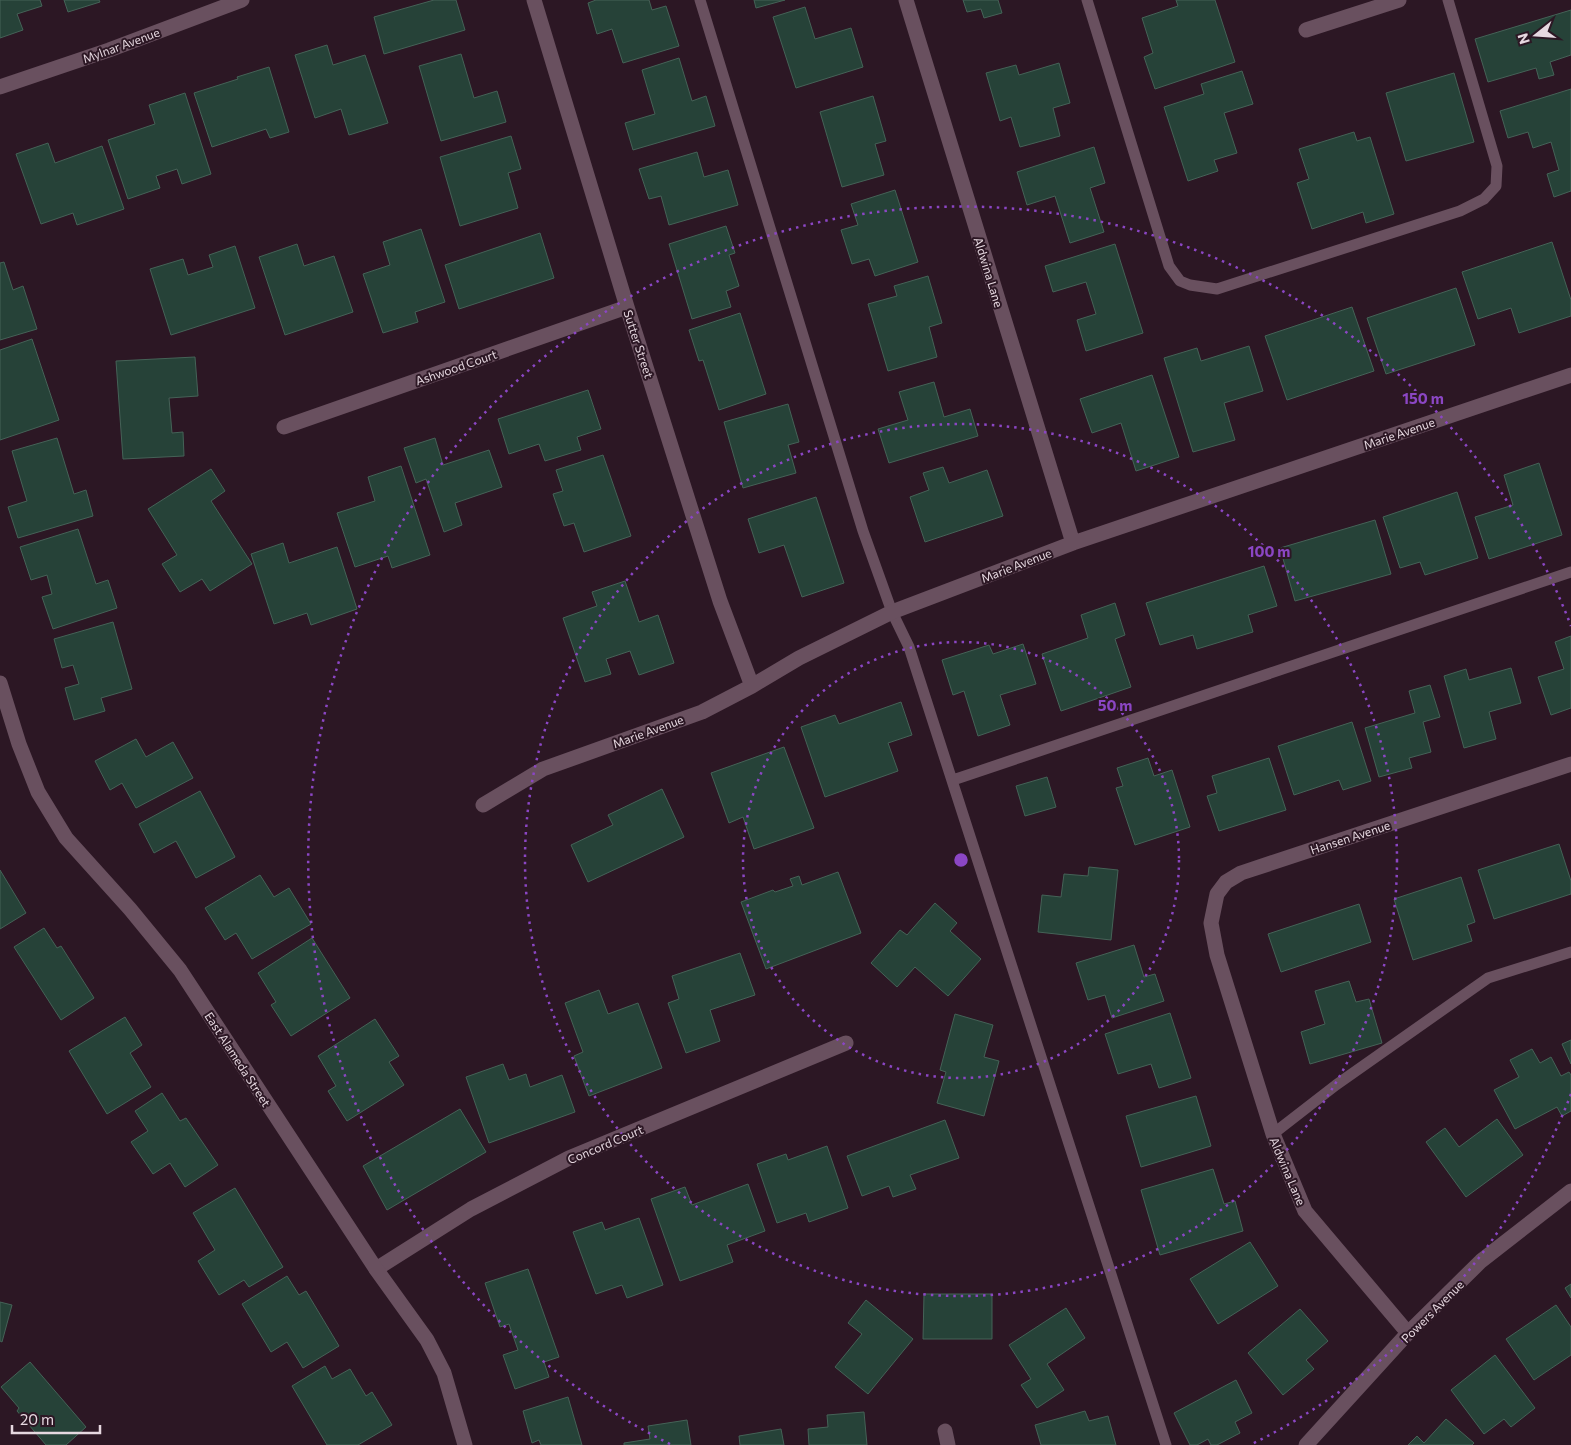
<svg xmlns="http://www.w3.org/2000/svg" width="1571" height="1445" font-family="Commissioner,sans-serif">
	<style>
		.building { fill: #264238; stroke: #456257 }
		.lines { fill: none; stroke-linecap: round; stroke-linejoin: round }
		.lane { stroke: #69505f; stroke-width: 11 }
		.street { stroke: #69505f; stroke-width: 15 }
		.secondary { stroke: #69505f; stroke-width: 15 }
		.ring { fill: none; stroke: #8b46c4; stroke-width: 2.5; stroke-dasharray: 2.5 5 }
		.labels { text-anchor: middle; dominant-baseline: central; stroke-width: 4; stroke-linejoin: round; paint-order: stroke }
		.street-label { font-size: 12px; fill: #e6d8e0; stroke: #2c1724 }
		.centre { fill: #8b46c4; stroke: #2c1724; stroke-width: 2.5 }
		.ring-label { font-size: 15px; text-anchor: middle; font-weight: bold; fill: #8b46c4; stroke: #2c1724; stroke-width: 4; stroke-linejoin: round; paint-order: stroke }
	</style>
	<rect width="100%" height="100%" fill="#2c1724"/>
	<path class="building" d="M0,0h40l2,6 -25,8 6,16 -23,8z
		M64,0h35l1,2 -32,10z
		M434,0h22l9,30 -81,24 -10,-37z
		M596,0h53l3,10 14,-4 13,40 -56,17 -11,-34 -15,5 -9,-31z
		M754,0h31l-29,8z
		M963,0h35l4,13 -18,5 -3,-9 -14,3z
		M1176,0h39l20,62 -80,27 -11,-32 9,-4 -11,-35 36,-12z
		M805,7l10,32 36,-11 12,39 -67,21 -23,-71z
		M1571,10v45l-21,7 4,13 -15,4 -3,-11 -48,14 -13,-43z
		M327,45l6,20 32,-10 23,68 -39,12 -8,-26 -26,9 -20,-63z
		M461,54l13,44 23,-7 9,31 -65,19 -22,-75z
		M679,58l13,43 14,-5 9,30 -82,24 -8,-27 30,-9 -13,-44z
		M1059,63l11,40 -17,5 7,28 -40,11 -9,-30 -11,4 -14,-48 30,-8 3,10z
		M269,67l20,65 -19,6 -4,-9 -54,18 -18,-54 44,-14 -1,-2z
		M1242,71l11,33 -29,9 13,40 -23,7 4,11 -30,10 -24,-74 40,-13 -3,-10z
		M1454,73l20,69 -68,19 -20,-68z
		M1571,89v102l-17,6 -7,-23 12,-4 -8,-28 -18,6 -5,-16 -20,6 -8,-27z
		M185,93l26,81 -29,10 -5,-15 -21,7 4,12 -32,11 -20,-59 47,-16 -6,-19z
		M873,96l13,45 -11,3 9,31 -42,12 -22,-75z
		M1354,132l3,9 13,-4 24,77 -28,9 -3,-11 -51,17 -15,-46 12,-4 -10,-30z
		M511,136l10,33 -13,4 10,35 -58,18 -20,-69z
		M48,143l7,20 47,-17 22,63 -47,16 -4,-12 -32,11 -25,-70z
		M1094,147l11,36 -15,5 14,44 -34,11 -15,-47 -28,9 -10,-33z
		M697,152l7,25 24,-7 10,35 -69,20 -8,-29 -12,3 -10,-30z
		M895,190l23,72 -43,14 -6,-17 -17,5 -11,-34 17,-5 -7,-21z
		M726,226l9,27 -6,2 10,31 -13,5 5,16 -39,12 -23,-75z
		M421,229l24,73 -30,10 3,10 -35,11 -20,-59 27,-9 -7,-23z
		M540,233l14,45 -95,31 -14,-44z
		M1552,242l19,58v16l-52,17 -8,-25 -33,11 -16,-47z
		M297,244l7,22 30,-10 19,56 -68,23 -26,-78z
		M1115,244l28,89 -57,18 -9,-31 19,-6 -10,-32 -33,10 -8,-26z
		M235,246l20,62 -84,27 -21,-66 33,-10 5,16 25,-8 -4,-12z
		M4,262l9,28 10,-4 14,43 -37,11v-77z
		M928,276l14,47 -13,4 8,30 -49,14 -20,-67 29,-8 -3,-10z
		M1456,288l19,57 -89,29 -19,-56z
		M1352,307l22,64 -87,29 -22,-64z
		M740,313l26,81 -47,16 -16,-50 -4,1 -10,-31z
		M32,339l27,81 -59,20v-90z
		M1249,346l14,45 -39,12 11,37 -42,12 -29,-94 33,-10 4,13z
		M195,357l3,39 -29,2 3,35 11,-1 1,24 -61,3 -7,-98z
		M1152,375l27,82 -43,14 -15,-48 -29,10 -12,-34z
		M934,382l10,35 26,-8 8,27 -89,27 -11,-34 30,-9 -9,-28z
		M588,390l13,39 -24,8 4,13 -36,11 -6,-17 -30,10 -11,-35z
		M788,404l11,38 -11,3 8,28 -53,15 -19,-66z
		M57,438l17,56 12,-4 7,26 -75,22 -10,-31 19,-6 -15,-50z
		M435,438l8,27 46,-15 13,37 -47,16 7,22 -18,7 -18,-53 -10,4 -12,-35z
		M603,455l28,81 -47,16 -10,-29 -10,3 -11,-32 10,-3 -7,-21z
		M1539,463l23,72 -73,24 -14,-42 38,-12 -9,-30z
		M401,466l29,89 -38,13 -4,-12 -33,11 -18,-54 38,-12 -7,-24z
		M943,467l6,16 38,-13 16,46 -78,26 -15,-45 19,-7 -6,-17z
		M211,469l14,22 -14,10 41,63 -42,27 -8,-12 -22,13 -18,-28 15,-9 -29,-46z
		M1457,492l21,66 -53,17 -5,-13 -20,6 -17,-51z
		M816,497l28,86 -42,14 -18,-52 -25,8 -11,-34z
		M1375,520l16,54 -96,27 -15,-53z
		M78,529l18,55 12,-4 9,28 -64,21 -11,-32 10,-3 -5,-19 -16,5 -11,-33z
		M283,543l6,20 48,-16 20,62 -46,16 -4,-12 -33,11 -23,-70z
		M1264,566l13,40 -29,9 5,17 -56,17 -4,-14 -33,10 -14,-42z
		M625,581l14,41 19,-7 16,48 -35,12 -9,-24 -24,8 5,15 -26,8 -22,-64 34,-12 -5,-14z
		M1115,603l10,32 -10,4 16,48 -70,24 -19,-57 46,-16 -7,-23z
		M113,622l19,67 -31,9 4,13 -31,9 -9,-32 14,-4 -6,-19 -11,3 -8,-29z
		M1571,636v72l-20,7 -13,-38 26,-8 -9,-27z
		M1023,644l13,40 -36,11 10,30 -32,11 -14,-45 -11,4 -11,-35 47,-15 4,9z
		M1511,668l10,35 -32,9 7,27 -32,9 -20,-72 22,-7 3,11z
		M1430,685l10,32 -17,5 8,30 -22,6 3,10 -33,9 -14,-49 50,-15 -6,-22z
		M901,702l11,33 -24,8 10,28 -73,26 -24,-70 34,-12 4,9z
		M1352,722l19,59 -28,9 -4,-10 -45,15 -16,-49z
		M136,739l10,18 27,-15 20,36 -57,30 -14,-25 -12,7 -15,-29z
		M784,747l30,81 -60,21 -11,-32 -14,6 -18,-50z
		M1148,758l6,18 18,-6 18,57 -55,18 -19,-57 7,-2 -6,-18z
		M1269,758l17,52 -67,21 -12,-35 10,-3 -5,-17z
		M1047,777l9,30 -31,9 -9,-30z
		M662,789l22,48 -96,45 -17,-37 42,-20 -5,-10z
		M200,791l35,66 -39,21 -20,-37 -22,12 -15,-29z
		M1559,844l12,37v13l-77,25 -16,-49z
		M1089,867l29,3 -7,70 -73,-8 4,-37 19,2 3,-23 24,2z
		M0,870l26,43 -26,16z
		M838,872l23,61 -95,36 -25,-67 32,-12 2,2 18,-6 -3,-7 9,-3 3,9z
		M260,875l14,22 15,-9 22,36 -59,35 -16,-26 -11,7 -20,-32z
		M1461,877l14,45 -8,3 5,16 -59,19 -19,-61z
		M935,903l22,20 -7,8 31,28 -33,37 -33,-29 -18,20 -26,-24 29,-33 7,5z
		M1359,904l12,38 -90,30 -13,-38z
		M44,928l13,20 4,-2 33,52 -33,22 -47,-73z
		M312,938l38,60 -59,38 -20,-31 5,-3 -18,-29z
		M1134,945l10,32 11,-3 9,27 -52,17 -7,-23 -17,5 -12,-37z
		M740,953l15,42 -45,15 10,31 -34,12 -18,-50 11,-4 -7,-23z
		M1349,981l7,21 13,-3 13,44 -72,21 -9,-32 24,-8 -10,-33z
		M599,990l9,24 30,-11 24,65 -73,28 -15,-40 9,-4 -18,-49z
		M1170,1013l21,65 -32,10 -8,-24 -33,10 -13,-40z
		M955,1014l38,11 -9,32 15,4 -15,55 -47,-13 9,-31 -6,-2z
		M125,1017l17,28 -12,8 21,34 -44,27 -38,-63z
		M375,1019l24,37 -10,6 15,23 -57,36 -19,-30 8,-5 -18,-30z
		M1571,1040v24l-9,-20z
		M1532,1049l8,14 11,-6 10,19 8,-4 2,3v36l-9,5 -5,-9 -42,22 -21,-39 25,-13 -9,-17z
		M503,1064l6,16 17,-6 4,13 32,-12 13,37 -86,31 -23,-66z
		M162,1093l18,28 6,-3 32,47 -33,22 -15,-24 -17,11 -22,-32 17,-11 -13,-20z
		M1196,1096l15,50 -70,21 -15,-51z
		M460,1109l26,43 -99,58 -24,-44z
		M1497,1119l26,36 -57,42 -40,-55 19,-14 14,19z
		M945,1120l14,38 -49,17 6,14 -23,8 -4,-11 -27,10 -15,-40z
		M827,1146l21,62 -39,14 -3,-9 -29,10 -20,-59 29,-10 2,6z
		M1213,1169l11,35 11,-3 8,30 -83,24 -19,-65z
		M748,1184l17,47 -38,14 6,17 -53,19 -29,-82 34,-12 7,18z
		M235,1188l48,79 -34,20 -5,-7 -25,15 -21,-34 17,-11 -22,-37z
		M639,1218l24,67 -36,13 -5,-13 -26,9 -23,-62 29,-10 3,8z
		M1250,1242l28,44 -60,38 -28,-45z
		M528,1269l31,88 -15,5 5,15 -34,12 -12,-34 15,-5 -9,-26 -9,3 -15,-44z
		M287,1276l12,19 7,-4 33,55 -36,22 -16,-26 -16,10 -29,-48z
		M1571,1284v14l-6,-10z
		M924,1294h68v45h-69z
		M866,1300l47,39 -45,55 -33,-27 27,-33 -14,-11z
		M0,1302l12,3 -10,37 -2,-1z
		M1556,1305l15,22v28l-37,25 -28,-41z
		M1066,1308l19,30 -38,26 17,26 -27,18 -16,-23 10,-6 -22,-34z
		M1300,1309l28,32 -22,19 8,9 -31,26 -35,-42z
		M1495,1355l40,53 -24,19 -7,-8 -20,15 -33,-44z
		M30,1362l56,65 -20,18h-20l-29,-34 2,-3 -18,-21z
		M325,1366l7,13 18,-10 16,27 6,-4 20,33 -34,20h-31l-35,-59z
		M1236,1380l16,33 -17,9 5,11 -23,12h-6l-3,-6 -11,6h-7l-16,-32z
		M568,1397l14,48h-41l-2,-5 -7,3 -9,-32z
		M1085,1411l4,10 19,-5 8,29h-75l-6,-20z
		M864,1412l3,33h-58l-1,-16 20,-2 -1,-12z
		M1446,1419l28,24 -2,2h-64l9,-9 7,7z
		M687,1420l4,25h-67v-2l26,-4 -2,-13z
		M781,1429l3,16h-44l-1,-9z"/>
	<g class="lines">
		<path class="lane" d="M700,0l163,531 29,81 17,35 257,798
			M1087,0l82,266 11,15 10,4 27,4 243,-78 24,-12 12,-13 1,-20 -49,-166
			M953,780l618,-208
			M1273,1134l63,-49 152,-107 83,-26"/>
		<path class="street" d="M534,0l93,307 93,294 32,85
			M906,0l167,543
			M1306,30l93,-30
			M0,87l109,-37 133,-50
			M284,427l343,-120
			M483,805l60,-36 159,-57 50,-26 47,-28 93,-46 181,-69 498,-168
			M376,1269l95,-60 98,-51 277,-115
			M1408,1333l-103,-122 -32,-77 -56,-179 -6,-32 6,-29 9,-12 15,-9 330,-109
			M945,1431l3,14"/>
		<path class="secondary" d="M0,683l19,61 19,48 28,46 64,71 50,61 196,299 51,71 17,33 21,72
			M1306,1445l102,-112 73,-72 90,-70"/>
	</g>
	<g class="ring">
		<circle cx="961" cy="860" r="218"/>
		<circle cx="961" cy="860" r="436"/>
		<path d="M1571 1094A653 653 0 0 1 1252 1444M670 1444A653 653 0 1 1 1571 626"/>
	</g>
	<g class="labels">
		<g class="street-label">
			<text transform="translate(121 45) rotate(-20)">Mylnar Avenue</text>
			<text transform="translate(989 272) rotate(73)">Aldwina Lane</text>
			<text transform="translate(639 344) rotate(72)">Sutter Street</text>
			<text transform="translate(456 367) rotate(-19)">Ashwood Court</text>
			<text transform="translate(1399 433) rotate(-19)">Marie Avenue</text>
			<text transform="translate(1016 565) rotate(-21)">Marie Avenue</text>
			<text transform="translate(648 731) rotate(-20)">Marie Avenue</text>
			<text transform="translate(1350 837) rotate(-18)">Hansen Avenue</text>
			<text transform="translate(238 1059) rotate(57)">East Alameda Street</text>
			<text transform="translate(605 1144) rotate(-23)">Concord Court</text>
			<text transform="translate(1288 1171) rotate(67)">Aldwina Lane</text>
			<text transform="translate(1432 1311) rotate(-45)">Powers Avenue</text>
		</g>
	</g>
	<circle cx="961" cy="860" r="8" class="centre"/>
	<g class="ring-label">
		<text x="1423" y="404">150 m</text>
		<text x="1269" y="557">100 m</text>
		<text x="1115" y="711">50 m</text>
	</g>
	<g transform="translate(1536 35) rotate(253)" stroke="#2c1724" stroke-width="4" paint-order="stroke">
	<path d="M0-4L9 19L0 12L-9 19Z" fill="#e6d8e0"/>
	<text y="-8" font-size="14" font-weight="bold" text-anchor="middle" fill="#e6d8e0">N</text>
	</g>
	<path d="M12 1425v8h88v-8" fill="none" stroke="#e6d8e0" stroke-width="2.5"/>
	<text x="20" y="1425" font-size="15" fill="#e6d8e0" stroke="#2c1724" stroke-width="4" paint-order="stroke">20 m</text>
</svg>
